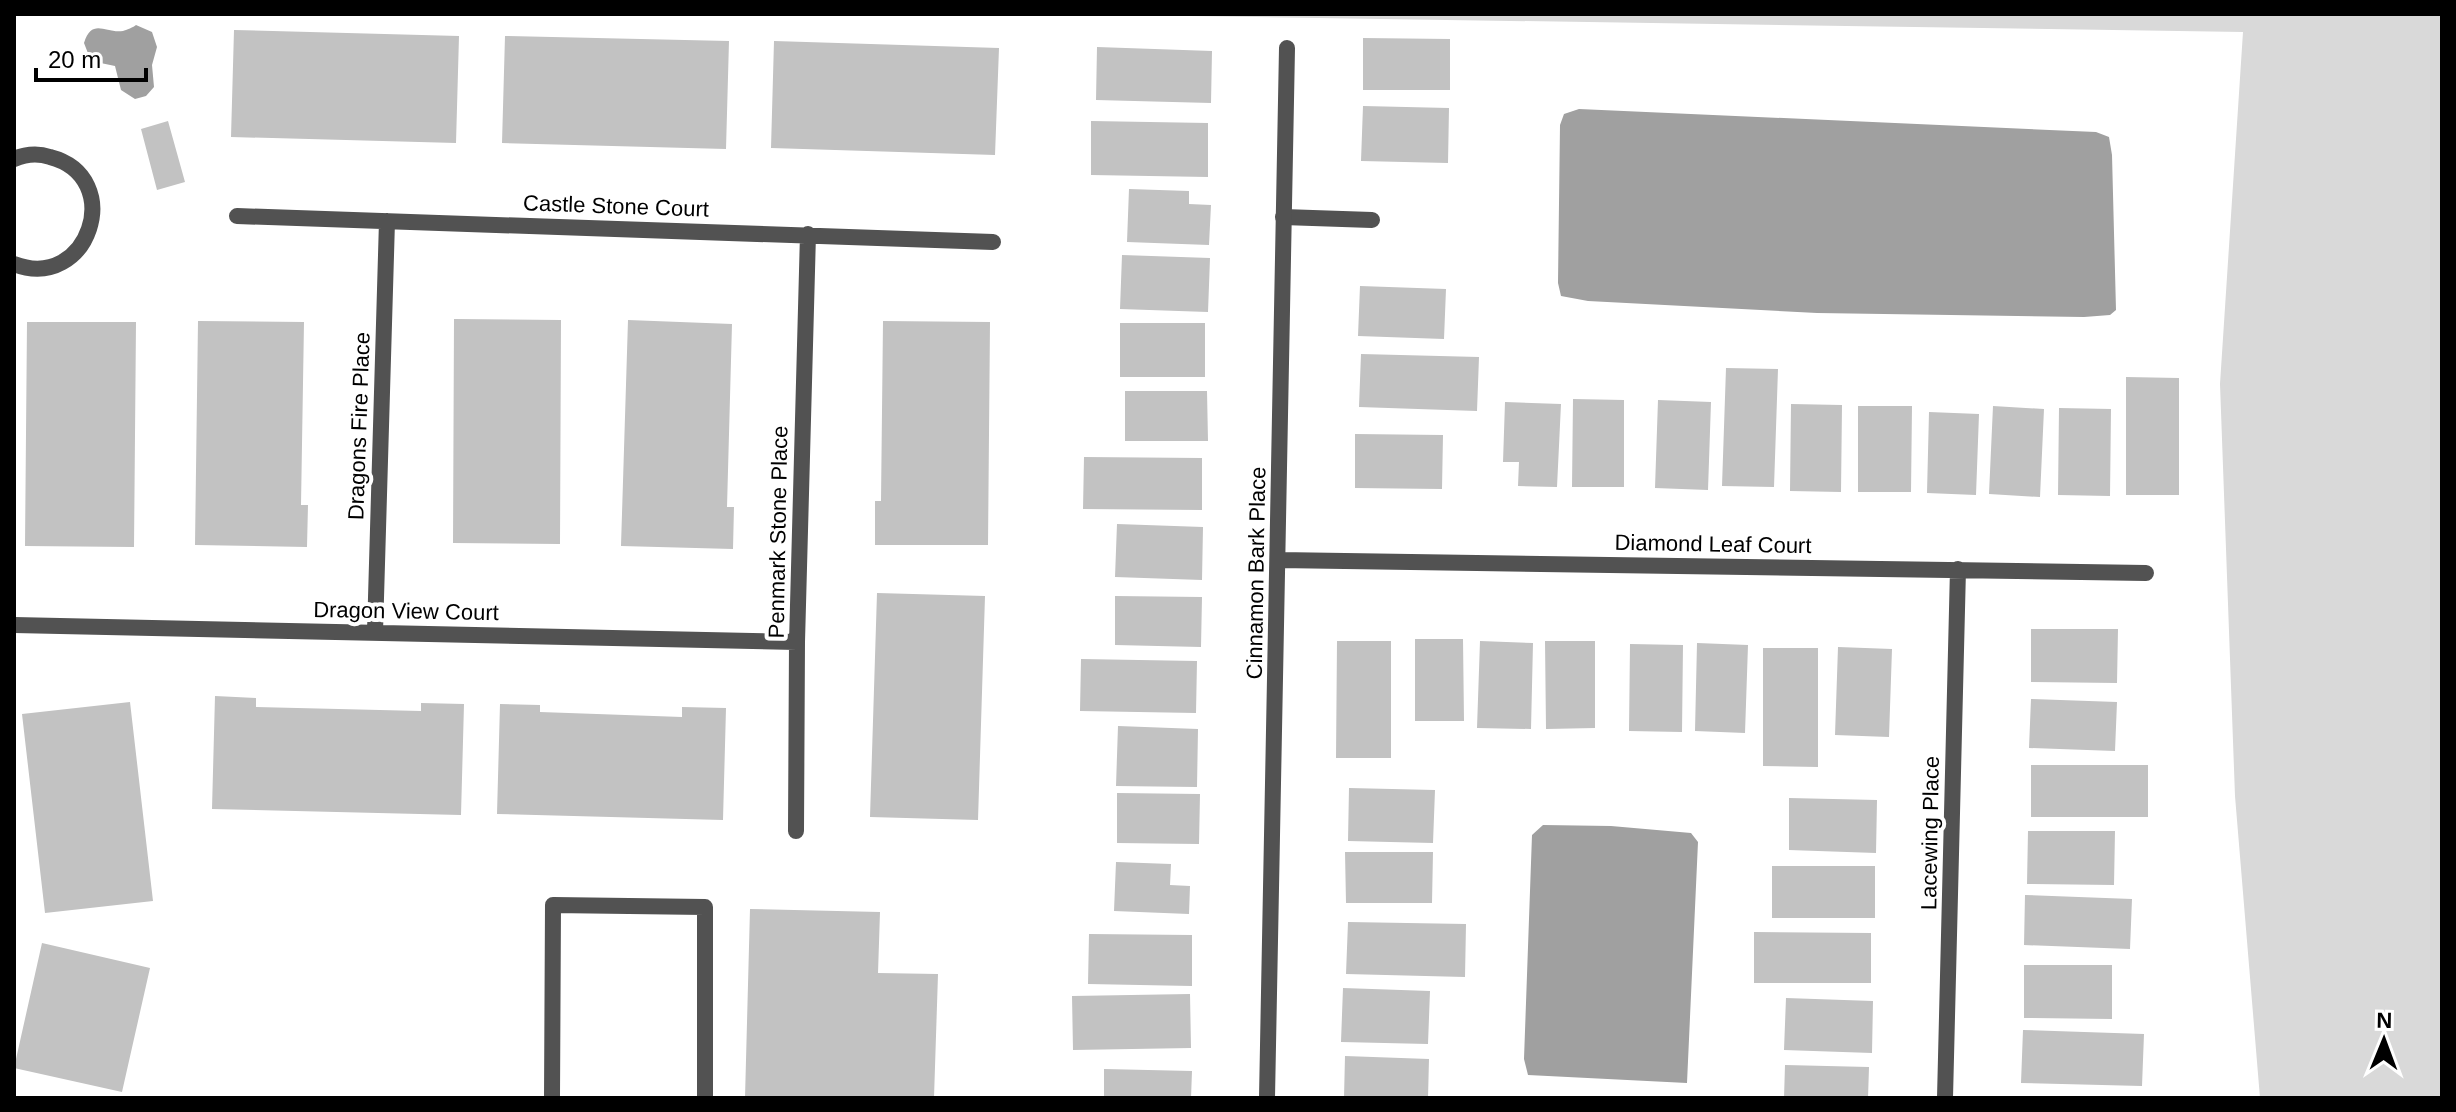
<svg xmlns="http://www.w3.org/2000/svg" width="2456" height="1112" font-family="Arial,sans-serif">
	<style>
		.green { fill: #d9d9d9 }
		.water { fill: #a0a0a0 }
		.building { fill: #c2c2c2 }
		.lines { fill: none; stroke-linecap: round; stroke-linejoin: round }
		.lane { stroke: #525252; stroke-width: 16 }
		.street { stroke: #525252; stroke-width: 16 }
		.labels { text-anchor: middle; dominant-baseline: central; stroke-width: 8; stroke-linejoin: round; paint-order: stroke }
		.street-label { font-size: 22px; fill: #000; stroke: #fff }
	</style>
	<rect width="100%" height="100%" fill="#fff"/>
	<path class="green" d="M1055,14h1387v1084h-182l-25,-302 -15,-412 23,-352z"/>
	<path class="water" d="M136,25l16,7 5,15 -5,18 2,22 -8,9 -11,3 -14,-9 -6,-24 -24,-5 -7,-18c8,-26 22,-9 39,-12 3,-1 11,-4 13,-6z
		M1579,109l517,23 13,5 3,18 4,155 -6,5 -26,2 -267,-4 -229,-12 -27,-5 -3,-13 2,-158 4,-11z
		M1543,825l68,1 80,7 7,9 -11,241 -159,-8 -4,-16 8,-224z"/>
	<path class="building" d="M234,30l225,6 -3,107 -225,-6z
		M505,36l224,5 -3,108 -224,-6z
		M1363,38l87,1v51h-87z
		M774,41l225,7 -4,107 -224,-7z
		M1097,47l115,4 -1,52 -115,-3z
		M1363,106l86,2 -1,55 -87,-2z
		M168,121l17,61 -28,8 -16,-61z
		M1091,121l117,2v54l-117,-2z
		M1129,189l60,2v13l22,1 -2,40 -82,-3z
		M1122,255l88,3 -2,54 -88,-3z
		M1360,286l86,3 -2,50 -86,-3z
		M454,319l107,1 -1,224 -107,-1z
		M628,320l104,4 -5,183h7l-1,42 -112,-3z
		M198,321l106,1 -3,183h7l-1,42 -112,-2z
		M883,321l107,1 -2,223h-113v-44h6z
		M27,322h109l-2,225 -109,-1z
		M1120,323h85v54h-85z
		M1361,354l118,3 -2,54 -118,-4z
		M1726,368l52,1 -4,118 -52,-1z
		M2126,377l53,1v117h-53z
		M1125,391h82l1,50h-83z
		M1573,399l51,1v87h-52z
		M1658,400l53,2 -3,88 -53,-2z
		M1505,402l56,2 -4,83 -39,-1 1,-24h-16z
		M1791,404l51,1 -1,87 -51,-1z
		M1858,406h54l-1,86h-53z
		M1993,406l51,3 -4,88 -51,-3z
		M2059,408l52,1 -1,87 -52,-1z
		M1929,412l50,2 -3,81 -49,-2z
		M1355,434l88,1 -1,54 -87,-1z
		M1084,457l118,1v52l-119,-1z
		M1117,524l86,3 -1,53 -87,-3z
		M877,593l108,3 -7,224 -108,-3z
		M1115,596l87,1 -1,50 -86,-2z
		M2031,629h87l-1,54 -86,-1z
		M1415,639h48l1,82h-49z
		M1337,641h54v117h-55z
		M1480,641l53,2 -2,86 -54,-1z
		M1545,641h50v87l-49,1z
		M1697,643l51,2 -3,88 -50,-2z
		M1630,644l53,1 -1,87 -53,-1z
		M1838,647l54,2 -3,88 -54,-2z
		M1763,648h55v119l-55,-1z
		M1081,659l116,2 -1,52 -116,-2z
		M215,696l41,2v9l165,4v-8l43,1 -3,111 -249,-6z
		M2031,699l86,3 -2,49 -86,-3z
		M130,702l23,199 -108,12 -23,-199z
		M500,704l40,1v7l142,5v-10l44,1 -3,112 -226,-6z
		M1118,726l80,3 -1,58 -81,-1z
		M2031,765h117v52h-117z
		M1349,788l86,2 -2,53 -85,-2z
		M1117,793l83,1 -1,50 -82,-1z
		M1789,798l88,2 -1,53 -87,-3z
		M2028,831h87l-1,54 -87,-1z
		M1345,852h88l-1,51h-86z
		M1116,862l55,2 -1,21 20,1 -1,28 -75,-3z
		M1772,866h103v52h-103z
		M2025,895l107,4 -2,50 -106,-4z
		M750,909l130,3 -2,61 60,1 -4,124h-189z
		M1348,922l118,2 -1,53 -119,-3z
		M1754,932l117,1v50h-117z
		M1089,934l103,1v51l-104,-2z
		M42,943l108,25 -28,124 -108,-24z
		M2024,965h88v54l-88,-1z
		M1343,988l87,3 -2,53 -87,-2z
		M1190,994l1,54 -118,2 -1,-54z
		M1786,998l87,3 -1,52 -88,-3z
		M2023,1030l121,4 -2,52 -121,-3z
		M1345,1056l84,3 -1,39h-84z
		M1785,1065l84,2 -1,31h-84z
		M1104,1069l88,2 -1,27h-87z"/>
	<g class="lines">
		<path class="lane" d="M14,159c12,-5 24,-6 36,-2 77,20 39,136 -36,107
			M237,216l756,26
			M1283,217l89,3
			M14,625l783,17
			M375,632l12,-411
			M796,831l1,-189 11,-408
			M552,1098l1,-193 152,2v191"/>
		<path class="street" d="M1279,560l867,13
			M1267,1098l20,-1050
			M1945,1098l13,-529"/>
	</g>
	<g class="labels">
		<g class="street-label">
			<text transform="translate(616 206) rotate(2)">Castle Stone Court</text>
			<text transform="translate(359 426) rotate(-88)">Dragons Fire Place</text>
			<text transform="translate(778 532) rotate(-89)">Penmark Stone Place</text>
			<text transform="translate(1713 544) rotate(1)">Diamond Leaf Court</text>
			<text transform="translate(1256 573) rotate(-89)">Cinnamon Bark Place</text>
			<text transform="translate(406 611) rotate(1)">Dragon View Court</text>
			<text transform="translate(1930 833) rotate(-89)">Lacewing Place</text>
		</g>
	</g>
	<rect width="2456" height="1112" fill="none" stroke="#000000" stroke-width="32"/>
	<g transform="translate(2384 1040) rotate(1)" stroke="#ffffff" stroke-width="6" paint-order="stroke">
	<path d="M0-6L14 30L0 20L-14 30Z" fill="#000000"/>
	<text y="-12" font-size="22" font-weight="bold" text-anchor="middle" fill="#000000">N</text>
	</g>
	<path d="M36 68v12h110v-12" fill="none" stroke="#000000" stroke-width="4"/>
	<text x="48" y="68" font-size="24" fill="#000000" stroke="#ffffff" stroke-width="6" paint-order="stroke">20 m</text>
</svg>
